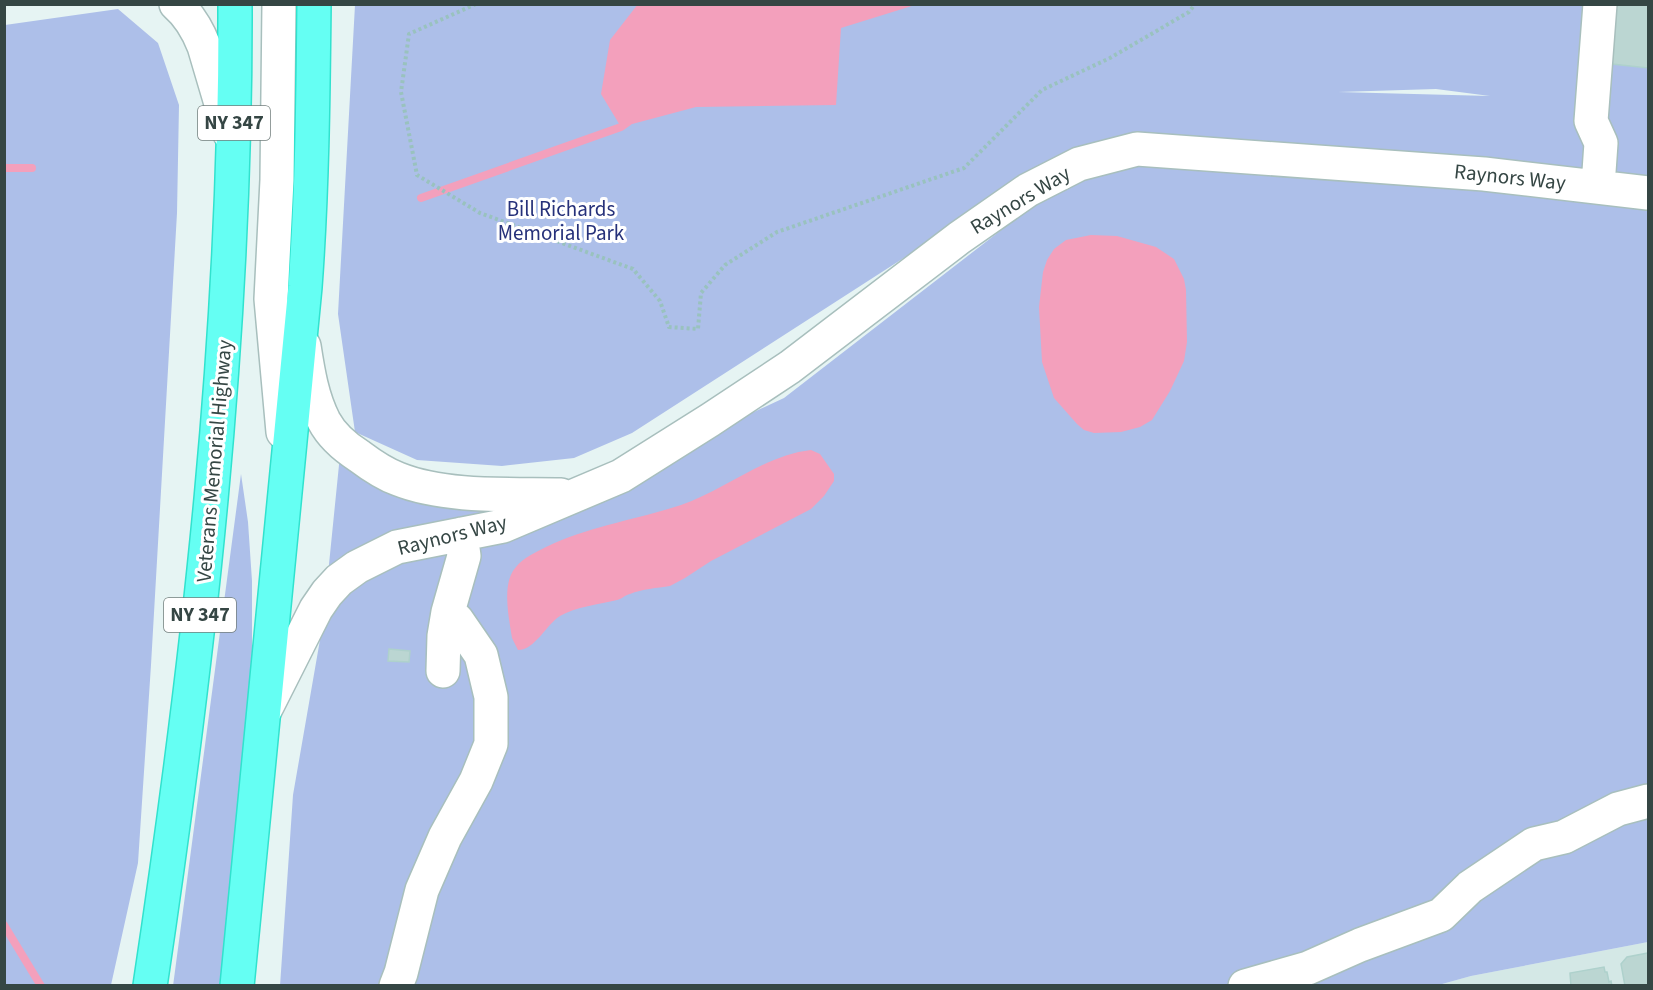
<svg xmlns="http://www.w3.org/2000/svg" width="1653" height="990" font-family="'Source Sans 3',sans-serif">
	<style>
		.residential { fill: #d4e8e6 }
		.green { fill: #adbfe9; fill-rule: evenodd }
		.water { fill: #f3a0bc }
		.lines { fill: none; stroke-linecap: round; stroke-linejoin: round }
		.stream { stroke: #f3a0bc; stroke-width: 8 }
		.building { fill: #bbd6d2; stroke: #aed1cc; stroke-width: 1.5 }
		.minor-casing { stroke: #a8bfbd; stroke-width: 36 }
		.highway-casing { stroke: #31e2ce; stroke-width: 36 }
		.path { stroke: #99c2be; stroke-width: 4; stroke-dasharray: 3 3; stroke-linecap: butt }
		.minor { stroke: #fff; stroke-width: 33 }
		.highway { stroke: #65fff3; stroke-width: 33 }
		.labels { text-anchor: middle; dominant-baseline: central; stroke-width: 6; stroke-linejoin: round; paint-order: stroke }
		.shield { fill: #fff; stroke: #727e7c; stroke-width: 1.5 }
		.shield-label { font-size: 20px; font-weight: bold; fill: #354644 }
		.street-label { font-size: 21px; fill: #354644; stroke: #fff }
		.park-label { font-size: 21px; fill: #26317a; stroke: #fff }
	</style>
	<rect width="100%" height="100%" fill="#e6f4f3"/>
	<path class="residential" d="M1648,942v43l-213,1 36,-10z"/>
	<path class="green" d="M355,5h1293v937l-177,34 -36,10h-1155l13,-191 32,-184 45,-42 135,-41 279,-130 326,-252 -79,30 -399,257 -58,25 -72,8 -85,-6 -62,-28 -17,-118zM1436,89l54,7 -152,-4z
		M118,9l40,34 21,62 -2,108 -26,452 -13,198 -27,122h-106v-960z
		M340,455l192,49 -205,80z
		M241,474l7,48 4,59v76l-28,328 -51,1z"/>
	<path class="water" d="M638,4h277v1l-74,23 -5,77 -140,2 -75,20 -20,-33 9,-54z
		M1091,235l26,1 39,11 18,12 10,20 2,11 1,52 -3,19 -14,30 -18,29 -12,7 -19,5 -27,1 -10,-3 -7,-6 -23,-26 -12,-36 -3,-55 4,-35 4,-12 7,-11 12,-9z
		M811,450l9,4 14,20v7l-10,15 -13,13 -100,52 -26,17 -15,8c-13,2 -28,3 -40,8 -5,1 -8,5 -13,6 -17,4 -42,7 -57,16 -14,9 -25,34 -42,34l-6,-12c-3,-20 -11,-55 4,-71 7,-9 20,-15 30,-20 43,-21 90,-27 135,-42 44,-15 84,-50 130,-55z"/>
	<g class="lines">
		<path class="stream" d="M4,168h28
			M421,198l200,-71 7,-5
			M4,925l37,61"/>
	</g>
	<path class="building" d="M1608,4h40v64l-45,-5z
		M389,649l21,2 -1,11 -21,-1z
		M1648,953v33h-23l-4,-22 6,-7z
		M1604,967l1,5h2l2,10 2,-1 1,5h-41l-1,-13z"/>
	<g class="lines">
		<defs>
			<path id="minor" d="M176,4c13,11 22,27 28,42l26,88
				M279,4l-2,176 -6,119 12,133
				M1598,186l3,-43 -10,-22 9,-117
				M304,346c4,26 8,51 20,75 8,15 21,26 35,35 12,9 25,18 39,23 47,19 113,15 163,16
				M443,671l1,-35 4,-24 16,-56 -3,-22
				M265,710l51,-101 11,-16 12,-13 18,-13 40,-20 106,-21 118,-50 89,-56 80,-53 169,-129 69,-48 51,-26 58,-15 347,25 164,19
				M396,986l5,-13 21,-83 23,-53 31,-56 15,-37v-47l-10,-42 -24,-35 -9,-8
				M1245,986l63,-18 52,-23 81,-30 29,-28 64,-43 30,-7 54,-28 30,-8"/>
			<path id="highway" d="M150,986c49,-327 86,-651 85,-982
				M237,986l68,-699c7,-94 8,-188 9,-283"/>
		</defs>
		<use href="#minor" class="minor-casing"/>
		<use href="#highway" class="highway-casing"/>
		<path class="path" d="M476,4l-67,30 -8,58 16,83 63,38 153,56 27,32 9,26 29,2 3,-36 24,-28 52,-33 187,-64 78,-78 68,-32 79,-46 6,-8"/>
		<use href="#minor" class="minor"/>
		<use href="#highway" class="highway"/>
	</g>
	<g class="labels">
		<g class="shield">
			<rect x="198" y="106" width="72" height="34" rx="4.5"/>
			<rect x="164" y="598" width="72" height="34" rx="4.5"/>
		</g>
		<g class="shield-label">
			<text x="234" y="123">NY 347</text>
			<text x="200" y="615">NY 347</text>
		</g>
		<g class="street-label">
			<text transform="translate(1510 177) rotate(6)">Raynors Way</text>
			<text transform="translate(1020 200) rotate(-31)">Raynors Way</text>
			<text transform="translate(214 461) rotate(-85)">Veterans Memorial Highway</text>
			<text transform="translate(452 535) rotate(-14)">Raynors Way</text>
		</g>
		<g class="park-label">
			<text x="561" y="209">Bill Richards<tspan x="561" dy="24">Memorial Park</tspan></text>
		</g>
	</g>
	<rect width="1653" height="990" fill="none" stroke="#354644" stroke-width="12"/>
</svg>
